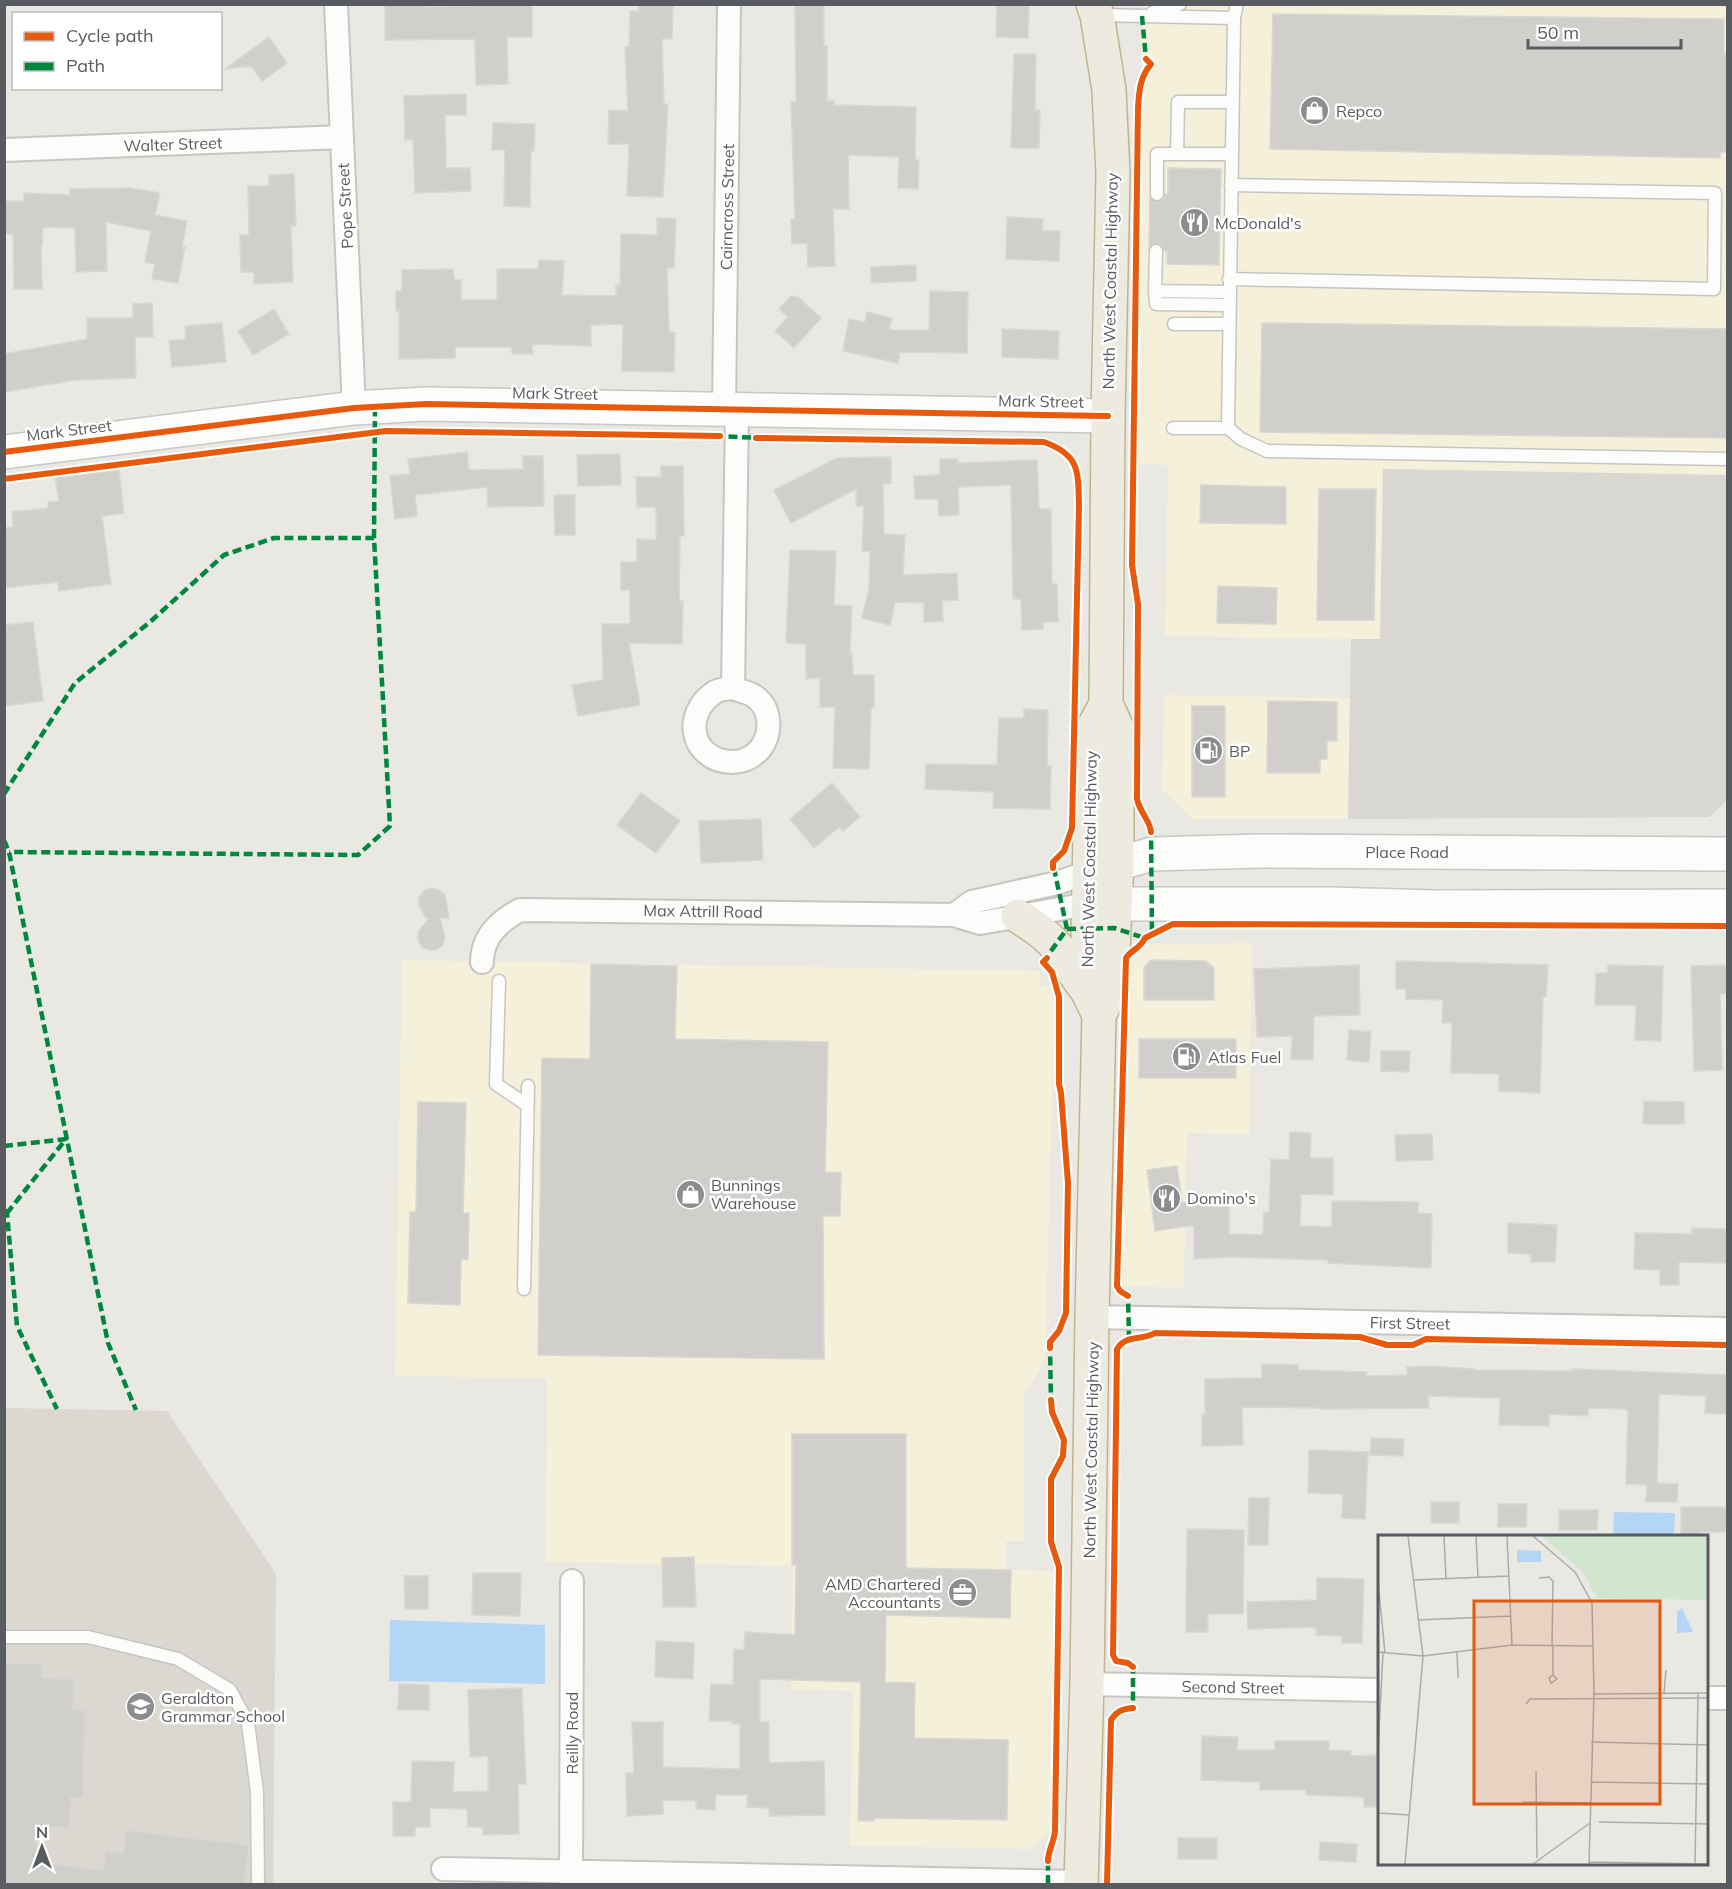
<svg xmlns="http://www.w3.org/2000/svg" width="1732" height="1889" font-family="Mulish,sans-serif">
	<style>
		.commercial { fill: #f5f0d9 }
		.industrial { fill: #d9d7d2 }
		.education { fill: #dad8d0 }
		.water { fill: #b3d6f6 }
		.building { fill: #d0cfcc; stroke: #d8d7d2; stroke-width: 1.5 }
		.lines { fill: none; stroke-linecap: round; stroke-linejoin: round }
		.lane-casing { stroke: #c5c6c4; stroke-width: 15 }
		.street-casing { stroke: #c5c6c4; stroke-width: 26 }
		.secondary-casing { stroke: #c6c7c6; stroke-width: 36 }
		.highway-casing { stroke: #c0b490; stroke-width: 36 }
		.lane { stroke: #fcfcfb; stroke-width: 12 }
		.street { stroke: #fcfcfb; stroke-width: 22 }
		.secondary { stroke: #fcfcfb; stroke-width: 33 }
		.highway { stroke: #edebdf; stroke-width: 33 }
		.quiet { stroke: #00873e; stroke-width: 4.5; stroke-dasharray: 9 4.5; stroke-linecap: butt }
		.cycleway-casing { stroke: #fff; stroke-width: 10 }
		.cycleway { stroke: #e8590c; stroke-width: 6 }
		.labels { text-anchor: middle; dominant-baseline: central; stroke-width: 5; stroke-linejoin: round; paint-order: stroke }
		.poi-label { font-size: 16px; fill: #585c61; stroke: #fff; text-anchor: start }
		.street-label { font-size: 16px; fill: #585c61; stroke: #fff }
		.inset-road { fill: none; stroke: #abacaa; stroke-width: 1.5 }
		.view { fill: #e15910; fill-opacity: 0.15; stroke: #e15910; stroke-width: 3 }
		.inset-edge { fill: none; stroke: #585c61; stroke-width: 3 }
	</style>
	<rect width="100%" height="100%" fill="#e9e8e2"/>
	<path class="commercial" d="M1142,5h585v470l-343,-6 -4,171 -215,-4 3,-171 -30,-1z
		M1164,695l186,3 -2,121h-156l-30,-30z
		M1252,943l-3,191 -62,-1 -3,155 -62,-2 6,-324 19,-18z
		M402,960l638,11 1,15h14l-10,375 -21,35v145h-18v29l49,1 -5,260 -19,18 -181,-3 3,-155 -62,-1 2,-124 -247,-4 1,-184 -152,-2z"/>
	<path class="industrial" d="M1383,469l344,6v325l-18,17 -361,2 3,-180h29z"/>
	<path class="education" d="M5,1408l162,3 109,163 -3,310h-268z"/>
	<path class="water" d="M1614,1512l61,1 -1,23h-61z
		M390,1620l155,5v59l-156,-3z"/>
	<path class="building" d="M385,4h40v3l107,-3v33h-25l1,47 -32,1 -1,-46 -90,1z
		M639,4h34l-1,35h-10l2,65h4l-5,93 -36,-1 2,-52h-21l1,-34 19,1 -3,-64 4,-1 1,-35h9z
		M795,4h29v42h3v55h7v4l82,2 -1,53h4l-1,29 -20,-1 1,-31 -51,-2 1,54h-16l2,57 -27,1 -1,-24 -15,1 -1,-25h4l-4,-117h5z
		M997,4h32l-1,34 -32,-1z
		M1273,14l451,5v34h4v99h-8v6l-450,-9z
		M269,37l18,26 -25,18 -11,-15 -26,3z
		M1014,54h22l-1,56h5l-1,38h-28z
		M466,94v21h-21l1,53h24l1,23 -56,2 -2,-54 -8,1 -1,-44z
		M493,123l42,1 -1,27h-3l-1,56 -26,-1 1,-56h-13z
		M1168,168l53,1 -2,96 -52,-1v-13h-3l-3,-7h-8l-4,4 1,-51 8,5 6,-3 1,-5h3z
		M294,174l2,52h-5l2,56 -39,2v-12h-13l-1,-37h9l-1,-49h21v-11z
		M130,188l30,5 -5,22 32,6 -5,26h3l-7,36 -26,-4 3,-15 -10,-2 6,-31 -45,-9 1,49 -31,1 -1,-44 -32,-1 -1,19h-1l1,43h-28l-1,-55h-9v-33h20v-8l46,2v-6z
		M1007,217l36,2 -1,12h18l-1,30 -53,-2z
		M657,218l19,1 -2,49h-7l2,64 6,1 -1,39 -52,-1 1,-47 -32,1v21l-59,-2 1,10h-21v-7h-57v11l-56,1v-48h-3v-20h6v-21l51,-1 1,11h7v20h36v-31h41l1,-9 25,1 -2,34 54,1v-11h4l1,-51 36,1z
		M916,265v16l-45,2v-16z
		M930,291l38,1 -1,61 -67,-1 -2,11 -55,-12 6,-32 16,3 2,-10 25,6 -3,12h40z
		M791,296l7,1 23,21 -27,30 -19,-17 13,-14 -9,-8z
		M152,303l1,34h-18l1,41 -60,2 -72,12v-38l83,-15v-21h46v-14z
		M274,309l15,25 -36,21 -15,-24z
		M222,323l4,39 -54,5 -3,-26 17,-2 -1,-13z
		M1262,323l466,6v109l-468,-6z
		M1002,329l57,2 -1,28 -56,-2z
		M467,452l2,18 54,-1v-13h20l1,50 -56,1 -1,-20 -72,8 2,21 -22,3 -5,-43 20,-2 -2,-15z
		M620,454l1,31 -43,1 -1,-31z
		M891,457v26l-8,1 1,50 21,1 -2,40 54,-2 1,27 -16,1 1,20 -19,1v-19l-29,-1 -5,23 -28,-7 7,-29 1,-38h-8l2,-45h-8v-17l-65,34 -17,-33 63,-32z
		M940,459h17l1,4 79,-3 2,49h12l1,75h5l1,38h-15v7l-21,1 -1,-31h-8l-2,-114 -53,2 1,28 -20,1 -1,-17h-23l-1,-23 26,-1z
		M661,466h22l1,70h-4l-1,65h4l-1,43 -53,-1 11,62 -62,11 -6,-31 31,-5 -1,-56h28v-34h-9v-28h16v-23l19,1v-33h-19l-1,-30h25z
		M119,470l5,43 -22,3 9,68 -52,7 -1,-9 -54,6v-60l9,-1 -1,-15 36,-4v-6l11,-1 -4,-23z
		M1201,485l85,2v37l-86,-1z
		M1319,489h57l-2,131h-57z
		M554,495h21v40h-20z
		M790,550l46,1 -2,54 18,1 -2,47h2l1,22h21v32h-3l-2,62 -36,-1 2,-61h-15v-29l-14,1v-35l-20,-1z
		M1218,586l59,2 -1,36 -59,-1z
		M33,622l10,79 -39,5v-81z
		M1268,701l69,1v39h-10v18h-7v14h-53z
		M1192,706h33v91h-33z
		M1024,709l24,1 -1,56h4l-1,43 -57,-1 1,-16 -69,-3 1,-25 71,1 2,-47h25z
		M832,783l28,34 -17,14 -4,-4 -25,21 -24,-29z
		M641,793l39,28 -24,32 -39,-28z
		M761,819l2,41 -62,3 -2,-42z
		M431,888l8,2 6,5 4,23h-9l5,20 -2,7 -7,5h-7l-7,-3 -4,-7v-8l11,-14h-3l-7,-13v-8l5,-6z
		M1151,960l55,1 8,7v32h-70v-33z
		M1396,961l152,4 -2,32h-3l-3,96 -41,-2v-17l-48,-1 1,-50h-10l1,-23 -37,-1v-10h-10z
		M591,964l86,2 -2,73 153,3 -3,130 16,1 -1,43h-17l1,143 -286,-4 4,-297 48,1z
		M1359,965l1,50 -46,1 -1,44 -22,-1 1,-23 -35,1 -3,-68z
		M1608,965l55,1 -2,75 -26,-1 1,-35h-41l1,-32h12z
		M1728,965v28l-8,1 2,76 -28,1 -3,-105z
		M1349,1030l22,2 -2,30 -22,-2z
		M1139,1039h97v39h-97z
		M1381,1051h29l-1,21 -28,-1z
		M1644,1101l40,1v22h-41z
		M418,1102l48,1 -3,110h6l-1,47 -7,-1 -1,46 -52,-2 2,-91h6z
		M1290,1132l21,1 -1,25h23v37l-32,-1 -1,32 32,1v-26l86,1v11l14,1 -1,54 -103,-5v-3l-98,-3 -36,2v-34l-39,6 -8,-61 30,-4 5,36h47v32l34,1 1,-23h5l2,-53 18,1z
		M1432,1134l1,26 -37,1 -1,-26z
		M1508,1223l49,2 -2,37h-24v-8l-23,-1z
		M1692,1228l36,1v34l-49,-1v23h-19v-15l-26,-1 1,-36 57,1z
		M1262,1364l36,1v5l68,2v4l41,-1v-8l21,-1 46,3v1l98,1v-2l156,6v39l-23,-1 1,-17 -47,-2 -2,89 21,1 -1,18h-31l1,-17 -21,-1 2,-72 -2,-3 -38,-1v8l-39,-2v12l-50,-1 1,-27 -72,-2 1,12 -108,1v-1l-79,-1 1,38 -41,1v-31h3v-36l57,-1z
		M792,1434h114v134l105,2 -1,48 -124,-3 -1,67 30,1 -1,55 94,2 -1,80 -133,-2v3h-16l3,-139 -101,-3v43h9v41l55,-2 1,54 -56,1v-8l-22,-1 1,-12h-32l-1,15 -19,-1v-8l-33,-1v14l-36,2 -1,-43h8l-2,-51h31v45l77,2v-45h-8v-3h-23l2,-37 22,1 1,-36 10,1 1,-18 50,3 1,-70h-4z
		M1371,1438l33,1 -1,17 -33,-1z
		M1309,1450l59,2 -3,67 -23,-1 1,-24 -35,-1z
		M1249,1498h20l-1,47h-20z
		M1431,1502h28v21h-28z
		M1498,1504h29l-1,23h-28z
		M1681,1507h47v25h-27v4h-20z
		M1559,1510h39l-1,20h-38z
		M1187,1529l57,1 -1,84h-35v18h-22z
		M694,1557l2,50h-33l-1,-49z
		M473,1573h48l-1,43 -48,-1z
		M404,1576h24v33h-23z
		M1317,1578l47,1 -2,64h-20v-7l-26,-1v-8l-68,2 -1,-27 70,-2z
		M656,1641l38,2 -1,36 -38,-2z
		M4,1663l38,1v14l32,1 -1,31h12l-2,88 -12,-1 -1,31 -32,-1 -2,35 67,8 2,-19 18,2 3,-23 123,15 -5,39h-240z
		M399,1684l30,1v25h-31z
		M522,1688l4,96h-8l1,50 -36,1v-8h-15l-1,-18 -37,-1v19h-15v9h-22v-34h18l1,-41 42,1 -1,30 35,-1v-35l-18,1 -2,-67z
		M1202,1736l36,1 -1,13h38v-9h54v9l22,1 -1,5 30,-1v52h-16v-10l-58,-2v-5h-46v-8l-59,-2z
		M1178,1838h39v21h-39z
		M1320,1842l37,2 -1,18 -37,-2z"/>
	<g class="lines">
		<defs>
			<path id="lane" d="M1237,4l-3,14 -6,410 13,11 26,12 461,8
				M1152,13l28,-9
				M1098,15l136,3
				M1177,154h54
				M1157,194v-40h20l1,-52h54
				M1156,251l-1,40 74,1
				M1229,279l485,10 1,-96 -484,-8
				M1155,291l1,13 73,1
				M1174,324h55
				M1173,428h55
				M499,981l-3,103 31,21
				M524,1289l4,-203
				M4,1637h84l90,22 52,31 18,33 9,69 1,92"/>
			<path id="street" d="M336,4l18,404
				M4,150l338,-13
				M724,410l5,-406
				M733,688c6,3 15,4 21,8 18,12 18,38 6,53 -8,9 -16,13 -28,13 -41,-1 -51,-48 -17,-70 5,-3 12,-3 18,-4l4,-278
				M954,915l18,-13 85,-19 32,-11
				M482,962c0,-25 17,-41 38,-52l434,5 26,8 108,-19
				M1092,1317l636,12
				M1087,1684l293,6
				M1706,1698h22
				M443,1869l638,13
				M571,1884l1,-303"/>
			<path id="secondary" d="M4,452l350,-44 72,-4 682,12
				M1090,872l62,-18 108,-3 468,3
				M1088,904h243l104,3 293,-1"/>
			<path id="highway" d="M1093,4l4,11 12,75 4,84 -5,242 -2,288 11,24v136l-6,128 -12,23
				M1018,916c17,11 33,21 44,38 9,12 15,25 25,36
				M1081,1884l6,-200 5,-367 7,-302 -12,-25 5,-260 14,-26"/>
		</defs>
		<use href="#lane" class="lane-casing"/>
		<use href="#street" class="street-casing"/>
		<use href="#secondary" class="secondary-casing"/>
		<use href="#highway" class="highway-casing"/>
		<use href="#lane" class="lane"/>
		<use href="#street" class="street"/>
		<use href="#secondary" class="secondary"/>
		<use href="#highway" class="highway"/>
		<path class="quiet" d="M1142,16l4,43 2,3
			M715,436l45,2
			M374,538l1,-131
			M4,794l71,-111 75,-61 74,-67 50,-17h100l16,288 -32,29 -349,-3
			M1151,827l1,108
			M4,840l5,12 99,491 28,67
			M1067,929l47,-1 31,10
			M1043,962l24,-33 -14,-65
			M4,1146l62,-7 -59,74
			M4,1210l3,3 10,113 40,83
			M1123,1293l5,3 1,42
			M1050,1343l1,63
			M1127,1708h6v-41l-4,-3
			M1048,1884v-28"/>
		<defs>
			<path id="cycleway" d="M1146,59l5,5c-11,13 -12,27 -13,44l-6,457 6,39 -1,195c3,14 13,21 14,33
				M756,438l288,4c36,13 34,29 35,63l-7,323 -8,23 -11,11v6
				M4,452l350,-44 72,-4 682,12
				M4,479l382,-48 334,5
				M1047,958l-4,4 9,10 7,25v87l2,9 7,90 -2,130 -7,18 -9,11v6
				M1128,1296l-8,-5 -3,-5 9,-328c5,-8 15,-10 19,-20l28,-14 555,2
				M1133,1667l-5,-4 -12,-2 -3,-6 4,-306c9,-15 25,-8 38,-16l205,4 27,8h26l13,-6 302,6
				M1048,1861c0,-10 6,-19 7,-30l4,-264 -8,-25v-63l12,-23 1,-16 -12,-28 -1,-12
				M1107,1884l4,-164c6,-9 11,-11 22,-12"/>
		</defs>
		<use href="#cycleway" class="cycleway-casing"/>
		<use href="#cycleway" class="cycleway"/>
	</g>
	<defs>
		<symbol id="shop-disc" viewBox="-11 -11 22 22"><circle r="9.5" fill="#8b8d8e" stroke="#fff"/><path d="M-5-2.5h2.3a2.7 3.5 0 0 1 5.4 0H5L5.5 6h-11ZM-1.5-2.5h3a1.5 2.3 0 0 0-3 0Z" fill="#fff"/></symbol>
		<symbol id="restaurant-disc" viewBox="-11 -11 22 22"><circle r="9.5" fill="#8b8d8e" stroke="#fff"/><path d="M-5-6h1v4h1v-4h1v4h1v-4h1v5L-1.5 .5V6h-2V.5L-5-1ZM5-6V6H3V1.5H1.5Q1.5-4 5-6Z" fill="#fff"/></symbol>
		<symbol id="fuel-disc" viewBox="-11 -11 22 22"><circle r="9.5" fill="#8b8d8e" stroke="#fff"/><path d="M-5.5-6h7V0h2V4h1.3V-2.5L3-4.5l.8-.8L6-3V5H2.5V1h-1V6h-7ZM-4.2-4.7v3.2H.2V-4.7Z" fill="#fff"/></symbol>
		<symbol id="office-disc" viewBox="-11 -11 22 22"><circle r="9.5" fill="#8b8d8e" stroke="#fff"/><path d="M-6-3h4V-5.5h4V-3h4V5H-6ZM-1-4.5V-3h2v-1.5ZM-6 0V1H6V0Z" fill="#fff"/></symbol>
		<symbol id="school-disc" viewBox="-11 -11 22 22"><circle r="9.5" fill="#8b8d8e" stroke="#fff"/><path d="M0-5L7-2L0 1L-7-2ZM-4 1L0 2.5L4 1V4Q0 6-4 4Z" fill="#fff"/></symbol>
	</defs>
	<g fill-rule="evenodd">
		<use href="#shop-disc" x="1298" y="94" width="33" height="33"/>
		<use href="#restaurant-disc" x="1178" y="206" width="33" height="33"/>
		<use href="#fuel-disc" x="1192" y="734" width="33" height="33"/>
		<use href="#fuel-disc" x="1170" y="1040" width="33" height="33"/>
		<use href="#shop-disc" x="674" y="1178" width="33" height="33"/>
		<use href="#restaurant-disc" x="1150" y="1182" width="33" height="33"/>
		<use href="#office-disc" x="946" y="1576" width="33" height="33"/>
		<use href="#school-disc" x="124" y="1690" width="33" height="33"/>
	</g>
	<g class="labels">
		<g class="poi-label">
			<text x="1336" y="111">Repco</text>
			<text x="1215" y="223">McDonald's</text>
			<text x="1229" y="751">BP</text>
			<text x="1208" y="1057">Atlas Fuel</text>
			<text x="711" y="1185">Bunnings<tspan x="711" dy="18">Warehouse</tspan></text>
			<text x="1187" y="1198">Domino's</text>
			<text x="941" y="1584" text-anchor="end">AMD Chartered<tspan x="941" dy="18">Accountants</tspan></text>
			<text x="161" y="1698">Geraldton<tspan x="161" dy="18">Grammar School</tspan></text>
		</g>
		<g class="street-label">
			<text transform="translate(173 144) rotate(-2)">Walter Street</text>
			<text transform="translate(345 206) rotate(-93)">Pope Street</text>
			<text transform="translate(727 207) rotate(-89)">Cairncross Street</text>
			<text transform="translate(1110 281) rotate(-89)">North West Coastal Highway</text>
			<text transform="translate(555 393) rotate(1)">Mark Street</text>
			<text transform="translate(1041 401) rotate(1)">Mark Street</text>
			<text transform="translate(69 430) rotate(-7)">Mark Street</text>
			<text x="1407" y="852">Place Road</text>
			<text transform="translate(1089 859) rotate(-89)">North West Coastal Highway</text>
			<text transform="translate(703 911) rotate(1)">Max Attrill Road</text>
			<text transform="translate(1410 1323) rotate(1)">First Street</text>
			<text transform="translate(1091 1450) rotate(-89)">North West Coastal Highway</text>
			<text transform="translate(1233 1687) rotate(1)">Second Street</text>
			<text transform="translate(572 1733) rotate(-90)">Reilly Road</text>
		</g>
	</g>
	<g transform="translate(1378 1535)">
		<rect width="330" height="330" fill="#e9e8e2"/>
		<path d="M164,1h166v64l-111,-2 -13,-25z" fill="#d0e6ce"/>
		<path d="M139,15l24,1v11h-24zM304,73l11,24 -16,1v-21z" fill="#b3d6f6"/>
		<path class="inset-road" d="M66,1l2,42M98,1l2,41M129,1l5,109M155,1l42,36 17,31 2,91 -5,170M161,43l10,-1 4,4 -1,64M35,45l96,-4M0,47l7,71M40,85l93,-4M0,117l45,4 89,-11 81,1M79,117l1,26M175,140l4,4 -6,4 -2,-5 4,-3v-30M286,158l2,-23M215,159l115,-1M148,169l4,-5 178,-1M213,207l117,3M0,214l5,-96M158,236l1,87M213,247l117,2M144,267l68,1M0,278l31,2M221,287l109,2M211,327l119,2M27,329l18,-208 -15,-120M155,329l57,-41M317,329l3,-171"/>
		<path class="view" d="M96,66h186v203h-186z"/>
		<rect width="330" height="330" class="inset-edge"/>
	</g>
	<rect width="1732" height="1889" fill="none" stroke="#585c61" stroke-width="12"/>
	<rect x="12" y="12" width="210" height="78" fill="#ffffff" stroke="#bcbec0" stroke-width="1.5"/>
	<rect x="24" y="32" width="30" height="9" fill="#e8590c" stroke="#bcbec0" stroke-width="1.5"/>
	<text x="66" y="42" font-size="18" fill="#585c61">Cycle path</text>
	<rect x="24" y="62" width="30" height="9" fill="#00873e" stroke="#bcbec0" stroke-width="1.5"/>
	<text x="66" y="72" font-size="18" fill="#585c61">Path</text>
	<g transform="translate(42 1847)" stroke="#ffffff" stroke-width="4.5" paint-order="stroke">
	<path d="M0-4.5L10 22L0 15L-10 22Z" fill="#585c61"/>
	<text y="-9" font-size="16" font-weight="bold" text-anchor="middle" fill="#585c61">N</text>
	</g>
	<path d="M1528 39v9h153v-9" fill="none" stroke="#585c61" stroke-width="3"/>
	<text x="1537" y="39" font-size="18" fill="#585c61" stroke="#ffffff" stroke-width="4.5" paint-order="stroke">50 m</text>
</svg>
